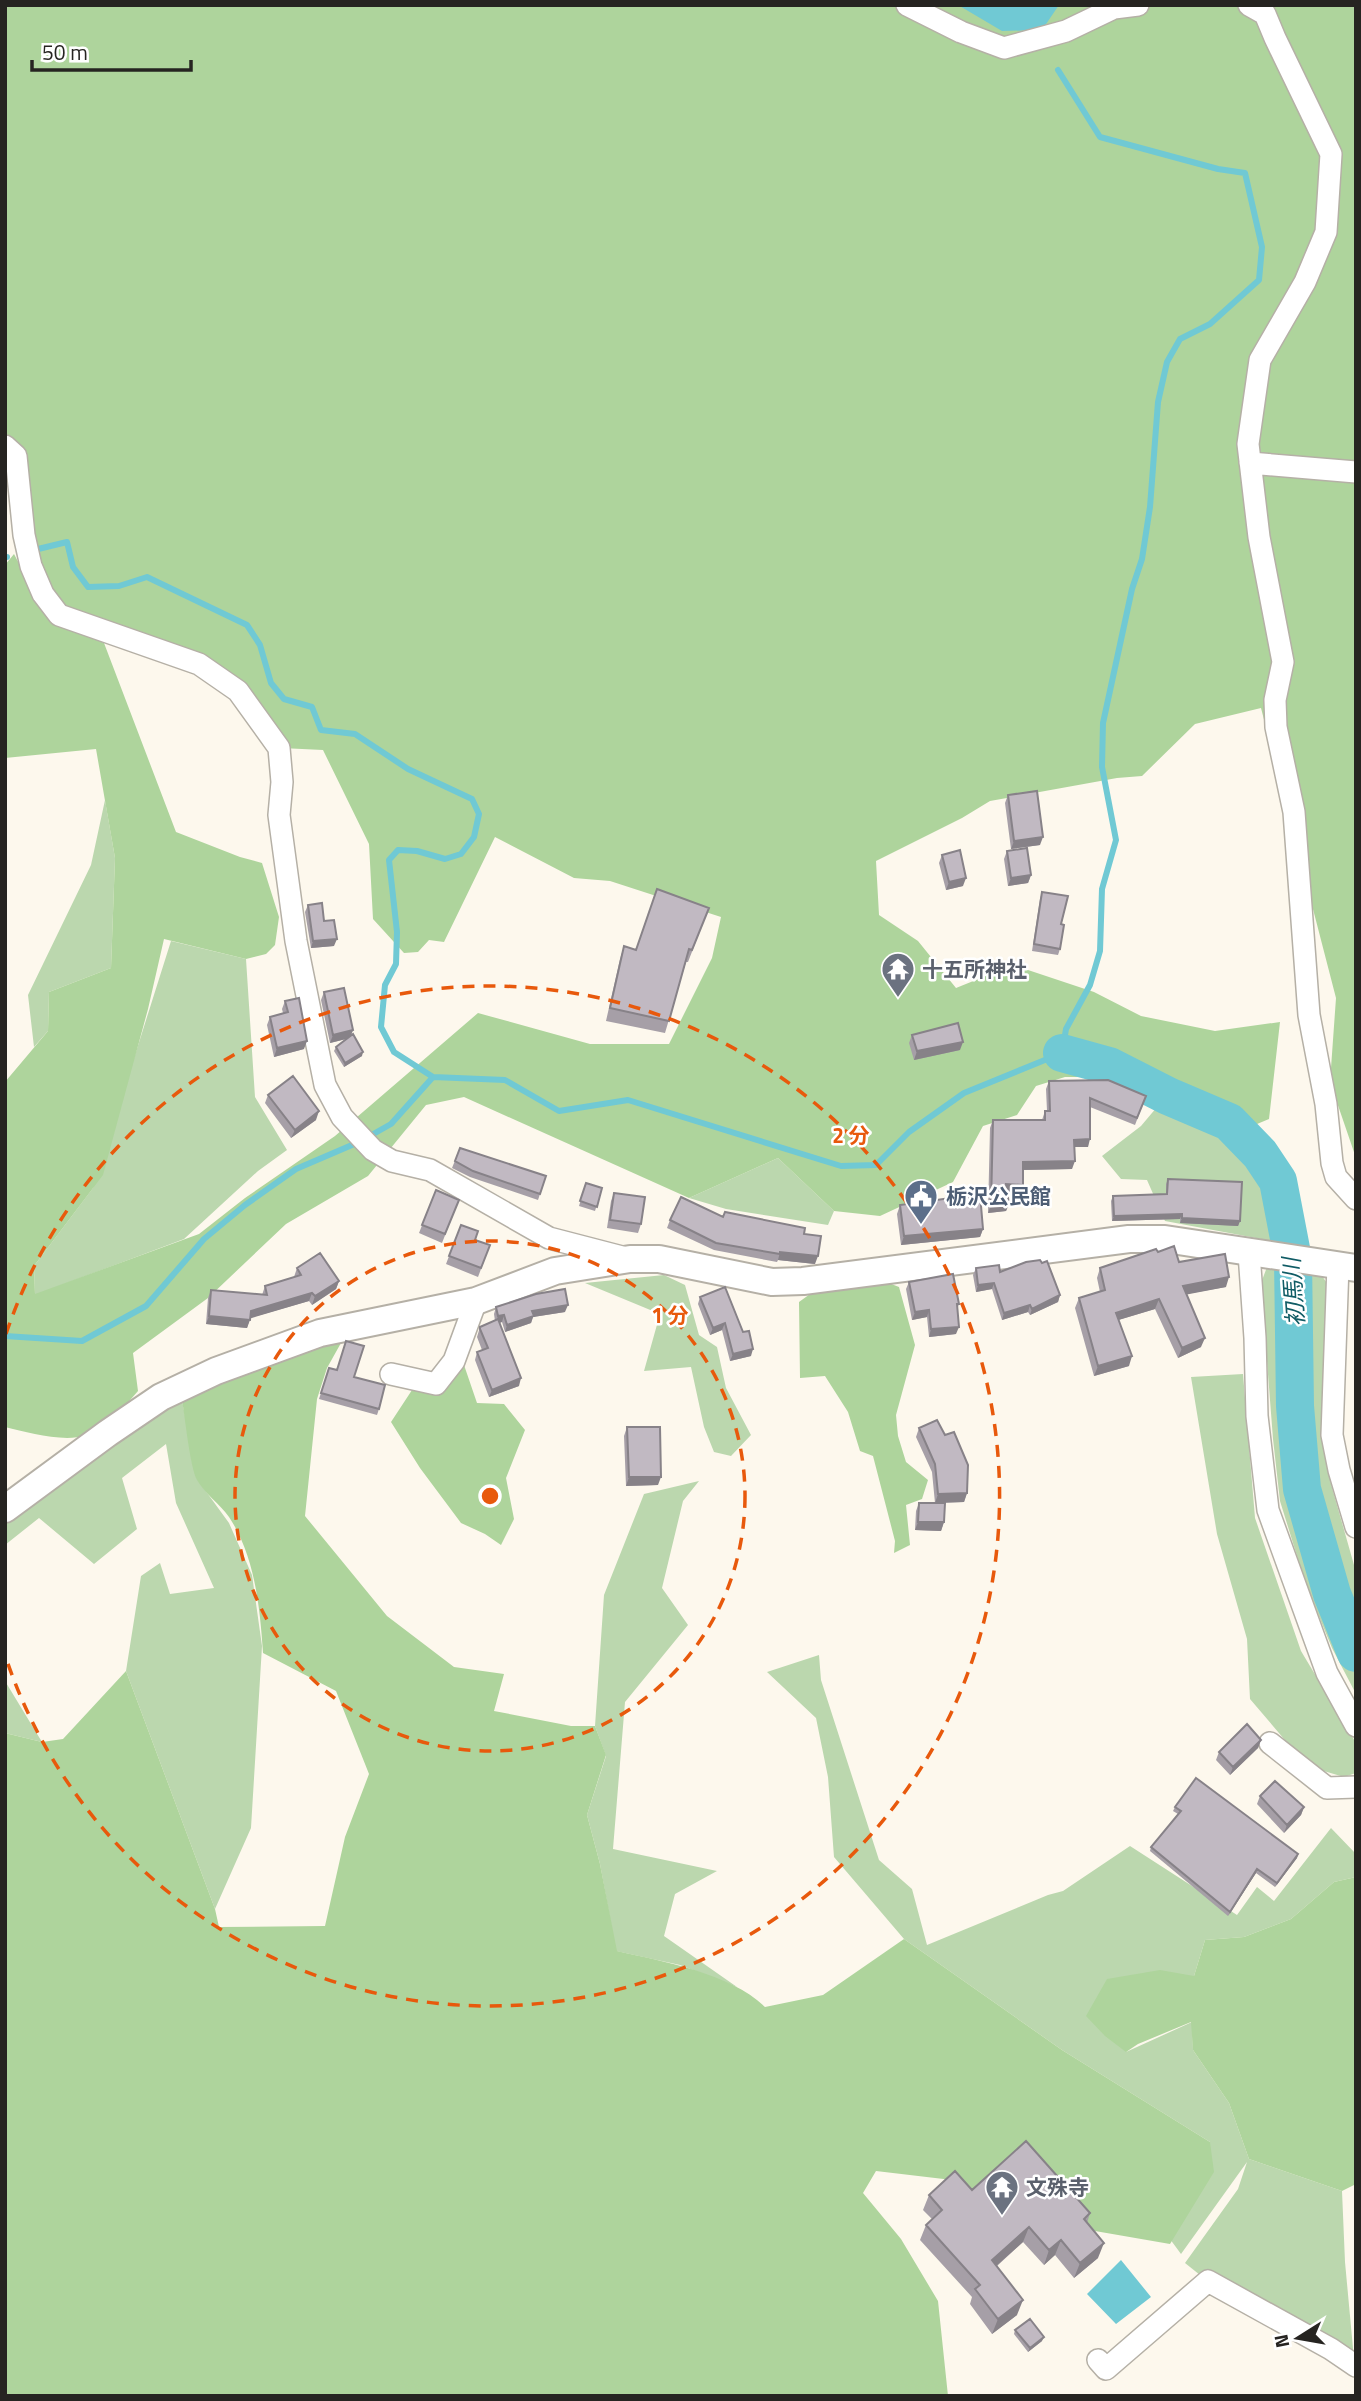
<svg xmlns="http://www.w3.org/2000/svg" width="1361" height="2401" font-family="'Titillium Web','Noto Sans JP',sans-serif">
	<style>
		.green { fill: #bbd7ae }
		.forest { fill: #aed49c }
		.water { fill: #70c9d4 }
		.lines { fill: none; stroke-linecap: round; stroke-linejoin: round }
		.stream { stroke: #70c9d4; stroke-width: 6 }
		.river { stroke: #70c9d4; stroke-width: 38 }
		.minor-casing { stroke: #b5b0a6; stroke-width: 24 }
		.tertiary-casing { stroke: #b5b0a6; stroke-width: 30 }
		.minor { stroke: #fff; stroke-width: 21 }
		.tertiary { stroke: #fff; stroke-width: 26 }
		.wall { fill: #a69fa7 }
		.shaded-wall { fill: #878288 }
		.building { fill: #c1b9c2; stroke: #878288; stroke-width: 2 }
		.ring { fill: none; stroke: #e8590c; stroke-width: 3.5; stroke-dasharray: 12 9 }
		.labels { text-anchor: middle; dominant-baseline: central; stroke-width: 5; stroke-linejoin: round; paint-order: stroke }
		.worship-label { font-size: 21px; font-weight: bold; fill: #5b616d; stroke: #fff; text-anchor: start }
		.service-label { font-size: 21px; font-weight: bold; fill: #4e5e75; stroke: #fff; text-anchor: start }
		.water-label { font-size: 23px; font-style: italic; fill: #105c65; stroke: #fff }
		.centre { fill: #e8590c; stroke: #fff; stroke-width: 3.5 }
		.ring-label { font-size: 21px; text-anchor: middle; font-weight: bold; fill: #e8590c; stroke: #fff; stroke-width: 5; stroke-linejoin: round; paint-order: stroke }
	</style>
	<rect width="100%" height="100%" fill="#fdf8ed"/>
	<path class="green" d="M105,800l10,58 -4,110 -62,24 -1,39 -14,16 -6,-52 63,-130z
		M171,941l75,18 9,138 32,53 -29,21 -74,68 -149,56 -1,-29 59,-78z
		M1157,1107l75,37 28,10 17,88 -112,-21 -18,-41 -26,-1 -19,-23 39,-30z
		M778,1158l56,53 -6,14 -102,-16 -37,-11z
		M1267,1267l55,9 7,10 -7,139 9,59 25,88v122l-24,-46 -26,-63 -26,-84 -7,-62 -12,-156z
		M664,1275l21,10 14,50 18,12 9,41 25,47 -20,21 -17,-4 -10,-25 -13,-60 -47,4 16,-57 -75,-31z
		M1243,1374l12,144 46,133 55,92v30l-12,4 -37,-11 -57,-67 -3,-60 -30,-105 -26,-157z
		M182,1400l15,79 32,44 23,52 10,71 -11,182 -36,81 -89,-238 15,-95 19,-13 10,31 44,-6 -38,-85 -10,-59 -44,34 15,51 -43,35 -55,-46 -34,27v-26l110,-77z
		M699,1481l-16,20 -21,87 26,37 -63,77 -12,147 104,22 -42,23 -11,42 73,51 -57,-22 -64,-14 -16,-87 -13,-49 19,-59 -11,-30 9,-131 40,-101z
		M819,1655l2,25 58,180 33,29 15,56 121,-50 15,-4 67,-45 107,69 20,-28 17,14 57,-73 25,26v23l-22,5 -43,37 -47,18 -39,3 -11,36 -68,76 66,-30 1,28 36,53 20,56 93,32 3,71 9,97 -134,-68 -35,-28 53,-74 9,-27 -66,92 -14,-19 43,-93 -148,-92 -158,-111 -70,-82 -6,-80 -12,-59 -49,-46z
		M5,1681l37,61 -37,-9z"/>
	<path class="forest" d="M5,5h1351v1153l-26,-76 6,-84 -75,-290 -66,16 -53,52 -25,2 -127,23 -28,17 -86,43 3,54 39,26 38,47 57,-23 81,27 47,24 74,15 65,-9 -11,97 -43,18 -98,-53 -31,-7h-32l-29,9 -19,29 -34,11 -30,56 -73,34 -46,-5 -56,-53 -89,40 -225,-101 -38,8 -58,71 -82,48 -78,74 -75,55 5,38c-11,12 -22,28 -35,37 -26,19 -69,6 -98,-1v-345l43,-51 1,-39 62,-24 4,-110 -19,-109 -91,9v-193l9,-11 33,63 57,26 72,189 64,25 22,6 17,54 -4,28 -9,9 -20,5 -82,-20 -16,70 -45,166 -69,91 1,28 164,-60 46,-36 90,-62 143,-123 112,31h79l43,-86 9,-41 -111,-36 -36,-3 -79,-41 -51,105 -15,-2 -11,12 -14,1 -31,-34 -4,-75 -46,-94 -42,-2 -43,-57 -179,-76 -20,-30 -34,-139z
		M881,1280l18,7 16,58 -19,70 2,21 8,26 22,18 -6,19 -16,6 4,40 -16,8 1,-12 -22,-85 -13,-5 -12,-39 -23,-36 -25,2 -1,-76 18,-13z
		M346,1334l-19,34 -10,31 -12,117 82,100 67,51 50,7 -10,37 77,15h24l11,29 -19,60 13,49 17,87c45,10 115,23 148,56l58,-12 81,-56 158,111 148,92 4,30 -44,72 -75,-13 -74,-80 -50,44 -19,-15 -76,-9 -13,22 38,46 37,62 10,95h-943v-663l37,9 21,-3 63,-68 89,238 4,18 106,-1 20,-89 24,-63 -33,-83 -73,-38c-3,-45 -8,-97 -34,-136 -9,-13 -24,-23 -32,-37 -7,-13 -12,-63 -15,-80l63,-28z
		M464,1365l13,38 27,1 21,26 -19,48 8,41 -13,26 -16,-11 -24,-11 -41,-55 -29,-46 23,-35 35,-8z
		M1356,1877v307l-14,7 -93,-32 -20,-56 -36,-53 -2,-28 -53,22 -12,8 -21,-16 -19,-20 21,-37 53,-9 34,6 11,-36 39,-3 47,-18 43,-37z"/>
	<path class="water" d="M958,5h101l-17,25 -40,1z
		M1121,2260l30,37 -35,27 -29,-30z"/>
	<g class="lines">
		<path class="stream" d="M34,550l33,-8 6,25 15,20 31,-1 28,-9 100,48 13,20 11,38 13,16 28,8 9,23 34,4 53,35 64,30 7,15 -5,23 -13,17 -16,5 -28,-8 -19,-1 -9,10 8,72 -1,32 -11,21 -4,42 13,25 39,25 72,3 54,31 69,-11 213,66 35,-1 33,-33 55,-39 98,-40 4,-24 24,-44 10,-34 2,-62 14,-49 -14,-73 1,-44 29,-134 10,-30 8,-52 8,-105 9,-40 13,-23 30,-15 49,-44 3,-33 -17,-74 -27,-4 -118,-32 -42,-67
			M5,557h2
			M368,1137l23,-13 42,-47
			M5,1336l77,5 64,-35 58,-67 41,-34 51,-36 63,-27"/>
		<path class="river" d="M1062,1053l47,13 59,30 61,26 31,32 18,27 15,78 2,147 7,83 30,105 24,59"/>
		<defs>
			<path id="minor" d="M907,5l54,27 43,16 62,-17 48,-23 24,-3
				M1249,5l16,9 10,24 56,116 -5,78 -21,50 -45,78 -12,84 11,93 24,125 -8,38 1,27 18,85 15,203 17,89 6,59 4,14 20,22
				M5,446l11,10 8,79 7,31 12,28 16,21 140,49 39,27 41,57 3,34 -3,33 17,126 29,144 17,32 31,33 19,11 38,9 119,68 77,20
				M1250,463l106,9
				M1249,1253l6,85 2,78 11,94 59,163 29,53
				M1338,1265l-6,170 7,35 17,57
				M391,1374l45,10 18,-23 22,-60
				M1270,1743l57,45 29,-1
				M1098,2360l8,9 102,-88 123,68 25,17"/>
			<path id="tertiary" d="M5,1509l103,-76 53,-36 55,-26 104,-38 156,-32 79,-30 75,-12h29l113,23 31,-1 326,-42h36l191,29"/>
		</defs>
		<use href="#minor" class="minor-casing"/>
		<use href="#tertiary" class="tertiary-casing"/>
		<use href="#minor" class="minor"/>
		<use href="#tertiary" class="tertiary"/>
	</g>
	<path class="wall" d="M1008,795l32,50 -29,4 -6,-46z
		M1007,851l24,24 -3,8 -20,3 -4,-27z
		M942,855l21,31 -17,4 -7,-27z
		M1042,892l19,32 -1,25 -2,6 -26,-4 8,-52z
		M308,905l16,16 10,25 -23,2 -6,-36z
		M709,908l-21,54h-2l-21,71 -59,-12 14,-62 4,-13 11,4z
		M324,992l29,38 -2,5 11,21 -18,11 -10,-16 2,-4 10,-8 -16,4 -9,-43z
		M285,1001l19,48 -30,8 -7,-32 3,-8 13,-4 -1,-4z
		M912,1035l48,15 -46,10 -5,-17z
		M1049,1081l97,15 -11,29 -45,-18 -2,40h-14l-2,22 -49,1v15l-3,7h-13l2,12 -3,7 -18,2 2,-85 3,-8h49l3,-9h2l-1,-22z
		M268,1095l48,25 -25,18 -26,-35z
		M460,1148l86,28 -8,24 -68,-23 -18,-9z
		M1168,1179l72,42 -2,5 -58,-3v-4l-68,2 -1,-20 2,-5 53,-2v-10z
		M586,1183l16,5 -7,23 -16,-5z
		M436,1190l23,10 -17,43 -23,-10z
		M614,1193l27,31 -3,9 -31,-5 4,-27z
		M900,1205l83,24 -3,8 -79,8 -4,-31z
		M725,1212l79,22 11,30 -37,-4 -1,2 -63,-12 -47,-22 3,-8 53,-3z
		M461,1225l14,15 15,5 -12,32 -32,-13z
		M1158,1252l68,35 -40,7 15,53 -23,11 -23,-49 -37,11 11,46 -35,10 -19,-68 4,-10 21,-6 -3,-14 3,-10z
		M297,1268l42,13 -3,8 -24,16 -3,-4 -59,17 -3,10 -41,-4 2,-26 3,-8 51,5 3,-9 29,-9z
		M976,1268l24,4 60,23 -2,7 -28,13 -2,-3 -26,8 -10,-31 -16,3 -3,-17z
		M909,1282l50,22 -2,5 -1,25 -27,3 -2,-20 -15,3 -6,-31z
		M725,1287l26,69 -21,5 -8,-31 -12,5 -12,-31 2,-7z
		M496,1307l69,5 -32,5 -2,6 -26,9 -3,-10 -2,1 19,63 -30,11 -14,-37 2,-8 5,-2 -5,-13 3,-10 15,-6 -1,-7z
		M329,1368l25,9 25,32 -2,6 -58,-16z
		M627,1427l31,58 -32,1 -2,-50z
		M919,1428l48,65 -3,9 -29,1 -3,-31 -16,-35z
		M919,1503l25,19 -3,9 -26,-1 1,-19z
		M1261,1740l-3,8 -28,27 -14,-15 3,-8z
		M1260,1796l44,11 -3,8 -17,18 -27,-29z
		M1175,1807l123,47 -1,4 -22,29 -19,-14 -28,43 -78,-65 1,-4 27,-33 -5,-3z
		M972,2190l118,23 -3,10 11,35 -24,20 -19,-23 -11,10 -21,-23 -26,24 20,49 -25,19 -22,-30 2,-7 -52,-57 6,-15 6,-6 -9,-9 6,-15z
		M1015,2330l27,11 -14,11 -14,-18z"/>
	<path class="shaded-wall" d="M1043,837l-3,8 -29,4 3,-8z
		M1031,875l-3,8 -20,3 3,-8z
		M966,878l-3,8 -17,4 3,-8z
		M337,939l-3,7 -23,2 2,-7z
		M353,1030l-3,8 -20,5 3,-8z
		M307,1041l-3,8 -30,8 3,-9z
		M963,1042l-3,8 -46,10 3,-9z
		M363,1052l-1,4 -18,11 1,-4z
		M319,1111l-3,9 -25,18 4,-8z
		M1090,1139l-2,8h-17l3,-7z
		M1075,1161l-3,8 -52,1 3,-8z
		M1006,1184l17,1 -3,7h-17z
		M1009,1204l-3,7 -18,2 3,-8z
		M1182,1214l-2,5 -68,2 2,-5z
		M1182,1218l58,3 -2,5 -58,-3z
		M983,1229l-3,8 -79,8 3,-9z
		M780,1252l38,4 -3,8 -37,-4z
		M1229,1277l-3,10 -47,9 4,-10z
		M339,1281l-3,8 -24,16 3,-9z
		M994,1283l-2,6 -16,3 2,-7z
		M312,1293l-3,8 -61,18 3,-8z
		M1060,1295l-2,7 -28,13 2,-6z
		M1159,1299l-4,10 -43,13 4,-9z
		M568,1305l-3,7 -32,5 -2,6 -26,9 2,-7 25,-14z
		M1030,1305l-2,7 -26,8 2,-7z
		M929,1310l-2,7 -15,3 3,-8z
		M504,1315l-2,7 -6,1 2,-7z
		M209,1316l41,4 -3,8 -41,-4z
		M725,1323l-3,7 -12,5 3,-7z
		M959,1327l-3,7 -27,3 2,-8z
		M1205,1338l-4,9 -23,11 4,-10z
		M753,1349l-2,7 -21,5 3,-7z
		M1132,1356l-3,10 -35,10 4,-10z
		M521,1378l-2,8 -30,11 3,-7z
		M629,1477h32l-3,8 -32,1z
		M967,1493l-3,9 -29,1 3,-9z
		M918,1522h26l-3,9 -26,-1z
		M1261,1740l-3,8 -28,27 3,-8z
		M1304,1807l-3,8 -17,18 3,-8z
		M1298,1854l-1,4 -22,29 2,-4z
		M1257,1869l-1,4 -28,43 2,-4z
		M1029,2227l-6,15 -37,33 6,-15z
		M1061,2240l-6,15 -11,10 5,-15z
		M1104,2243l-6,15 -24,20 6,-15z
		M1023,2300l-6,15 -25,19 6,-15z
		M1044,2337l-2,4 -14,11 2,-4z"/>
	<path class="building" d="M1037,791l6,46 -29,4 -6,-46z
		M1027,848l4,27 -20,3 -4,-27z
		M960,850l6,28 -17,4 -7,-27z
		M657,889l52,19 -17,42 -3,-1 -20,72 -59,-13 14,-62 12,4z
		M1042,892l26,4 -7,28 3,1 -4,24 -26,-5z
		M322,903l2,18 10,-1 3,19 -24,2 -5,-36z
		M344,988l9,42 -20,5 -9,-43z
		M299,998l8,43 -30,7 -7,-31 18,-5 -3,-11z
		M958,1023l5,19 -46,9 -5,-16z
		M353,1034l10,18 -18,11 -9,-16z
		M293,1076l26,35 -24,19 -27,-35z
		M1108,1080l38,16 -9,22 -47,-20v41l-16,1 1,21 -52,1v23l-17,-1 3,20 -18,1 2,-85h52v-9h5l-1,-30z
		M460,1148l86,28 -6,18 -67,-23 -18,-10z
		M1168,1179l74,3 -2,39 -58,-3v-4l-68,2 -1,-20 54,-2z
		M586,1183l16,5 -5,19 -17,-6z
		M436,1190l23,10 -14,34 -23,-9z
		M614,1193l31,4 -4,27 -31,-4z
		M980,1194l3,35 -79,7 -4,-31z
		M681,1197l42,20 2,-5 80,16 -1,6 17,2 -3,20 -38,-4v2l-64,-11 -46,-23z
		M461,1225l17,6 -3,9 15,5 -9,23 -32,-12z
		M1174,1246l5,16 46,-8 4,23 -46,9 22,52 -23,10 -23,-49 -43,14 16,43 -34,10 -19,-68 26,-8 -5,-22 56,-19 2,3z
		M320,1253l19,28 -24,15 -3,-3 -61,18 -1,9 -41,-4 2,-26 56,5 -2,-9 36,-11 -4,-7z
		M1040,1260l2,3 5,-2 13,34 -28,14 -2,-4 -26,8 -10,-30 -16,2 -2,-17 23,-3 1,7 26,-10z
		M953,1274l6,30h-2l2,23 -28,2 -2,-19 -14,2 -6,-30z
		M725,1287l18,45 6,-1 4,18 -20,5 -8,-31 -12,5 -13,-31z
		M565,1289l3,16 -36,6 2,5 -27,9 -3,-10 -6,1 -2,-9 40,-13z
		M498,1319l23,59 -29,12 -15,-38 11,-4 -8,-19v-2z
		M346,1341l18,5 -10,31 31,8 -6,24 -58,-16 8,-25 8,2z
		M937,1420l8,15 9,-3 14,33 -1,28 -29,1 -3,-30 -16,-36z
		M627,1427h33l1,50h-32z
		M919,1503h26l-1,19h-26z
		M1247,1724l14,16 -28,27 -14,-15z
		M1196,1778l102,76 -21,29 -20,-14 -27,43 -79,-65 30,-36 -6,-4z
		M1275,1781l29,26 -17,18 -27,-29z
		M1026,2141l64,72 -6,6 20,24 -24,20 -19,-23 -12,10 -20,-23 -37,33 31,40 -25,19 -23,-30 5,-4 -54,-60 16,-15 -13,-15 26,-24 17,19z
		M1030,2319l14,18 -14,11 -15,-18z"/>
	<g class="ring">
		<circle cx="490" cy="1496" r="255"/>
		<path d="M6 1334A510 510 0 1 1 6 1658"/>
	</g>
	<defs>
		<symbol id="temple-pin" viewBox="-11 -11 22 30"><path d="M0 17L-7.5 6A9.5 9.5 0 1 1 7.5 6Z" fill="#6b7280" stroke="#fff"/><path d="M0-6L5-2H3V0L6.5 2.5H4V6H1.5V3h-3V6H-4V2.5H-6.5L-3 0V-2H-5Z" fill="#fff"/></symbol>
		<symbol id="civic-pin" viewBox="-11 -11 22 30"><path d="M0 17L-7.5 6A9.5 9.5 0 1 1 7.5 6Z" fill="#5c6f8a" stroke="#fff"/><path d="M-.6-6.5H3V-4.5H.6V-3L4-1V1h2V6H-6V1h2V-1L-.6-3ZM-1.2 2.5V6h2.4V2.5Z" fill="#fff"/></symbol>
	</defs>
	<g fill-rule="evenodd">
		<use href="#temple-pin" x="879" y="950" width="38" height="52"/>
		<use href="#civic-pin" x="902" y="1177" width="38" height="52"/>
		<use href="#temple-pin" x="983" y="2168" width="38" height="52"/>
	</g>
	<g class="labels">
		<g class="worship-label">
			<text x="922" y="969">十五所神社</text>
			<text x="1026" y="2187">文殊寺</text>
		</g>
		<g class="service-label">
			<text x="946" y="1196">栃沢公民館</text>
		</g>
		<g class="water-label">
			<text transform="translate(1293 1292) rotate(-94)">初馬川</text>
		</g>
	</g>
	<circle cx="490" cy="1496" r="10" class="centre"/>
	<g class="ring-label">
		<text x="851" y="1143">2 分</text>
		<text x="670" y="1323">1 分</text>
	</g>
	<rect width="1361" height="2401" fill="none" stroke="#262421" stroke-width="14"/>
	<g transform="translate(1298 2338) rotate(259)" stroke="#ffffff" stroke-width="5" paint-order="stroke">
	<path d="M0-5L12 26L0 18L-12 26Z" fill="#262421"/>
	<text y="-10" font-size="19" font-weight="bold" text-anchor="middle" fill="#262421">N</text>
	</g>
	<path d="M32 60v10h159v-10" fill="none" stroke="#262421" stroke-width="3.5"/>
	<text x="42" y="60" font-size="21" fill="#262421" stroke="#ffffff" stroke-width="5" paint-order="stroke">50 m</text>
</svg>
